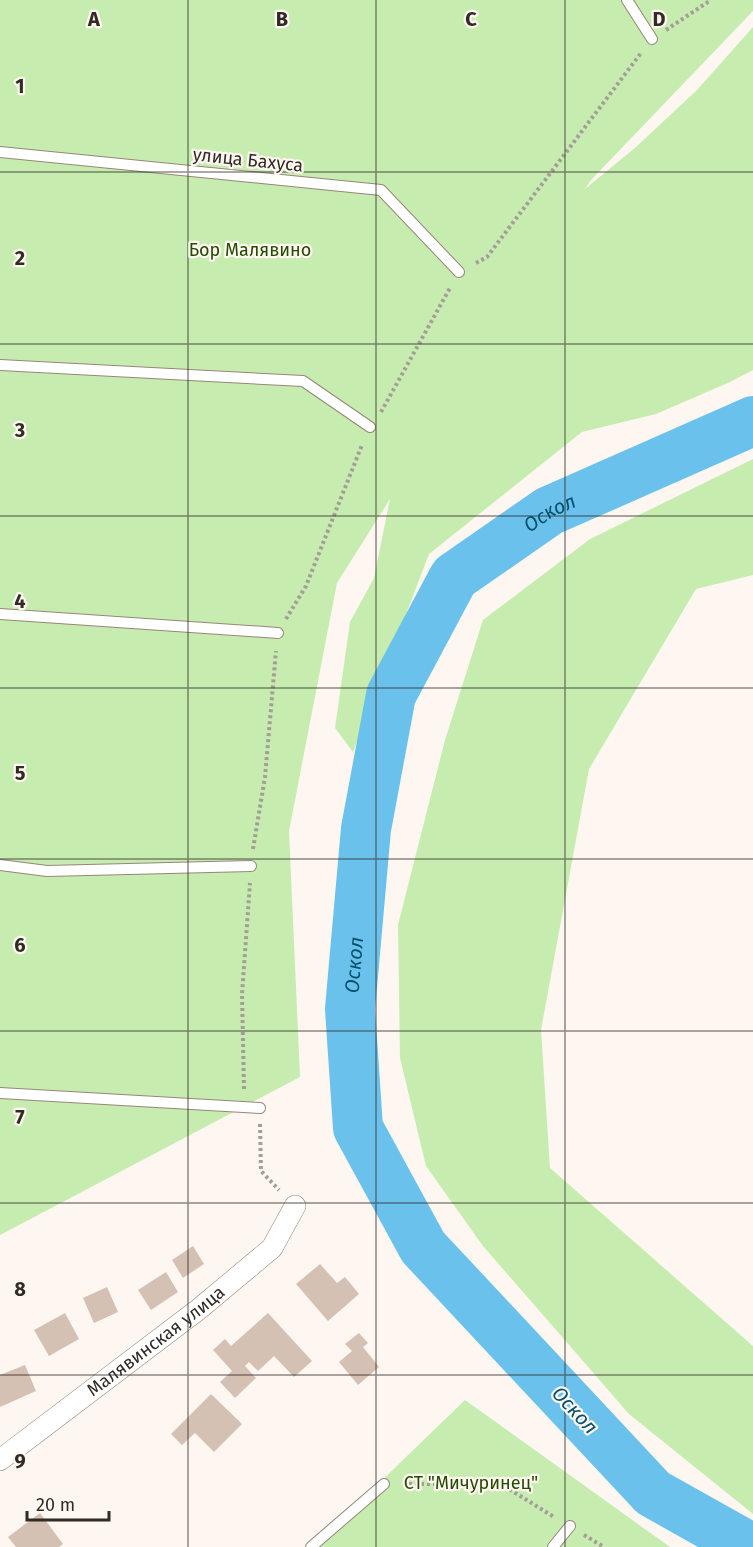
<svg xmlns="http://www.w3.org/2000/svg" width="753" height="1547" font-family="'Fira Sans',sans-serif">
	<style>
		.green { fill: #c6edaf }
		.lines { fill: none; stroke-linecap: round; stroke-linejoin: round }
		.river { stroke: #6ac2ec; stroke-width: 50 }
		.building { fill: #d5c1b4 }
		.service-casing { stroke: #988579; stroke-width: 12 }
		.minor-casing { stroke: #988579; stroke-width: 22 }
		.path { stroke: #a59d98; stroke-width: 4; stroke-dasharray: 3 3; stroke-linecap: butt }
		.service { stroke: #fff; stroke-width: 10 }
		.minor { stroke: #fff; stroke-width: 21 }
		.grid { fill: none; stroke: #312a25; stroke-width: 1.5; stroke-opacity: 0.55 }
		.labels { text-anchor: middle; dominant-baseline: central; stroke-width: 4.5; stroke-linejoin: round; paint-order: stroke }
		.street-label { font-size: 18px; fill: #312a25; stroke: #fef6f0 }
		.park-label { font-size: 18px; fill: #254b00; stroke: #fef6f0 }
		.water-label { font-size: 20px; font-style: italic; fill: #04516d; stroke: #fef6f0 }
		.grid-label { font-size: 20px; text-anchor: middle; font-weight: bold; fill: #312a25; stroke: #fef6f0; stroke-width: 4.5; stroke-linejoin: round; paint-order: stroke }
	</style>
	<rect width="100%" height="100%" fill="#fef6f0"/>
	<path class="green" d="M0,0h753v11l-162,169 -6,9 51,-42 61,-57 56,-63v343l-23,12 -74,32 -74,18 -153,122 -76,198 -18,-24 15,-106 24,-44 16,-79 -53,84 -48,248 11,246 -300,158z
		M753,459v116l-57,14 -107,180 -48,261 9,138 203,178v168l-124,-100 -146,-168 -57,-80 -26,-108 -2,-133 47,-185 38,-120 107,-81z
		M465,1400l205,147h-357z"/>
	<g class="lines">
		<path class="river" id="s1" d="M749,1547l-96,-54 -230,-246 -65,-119 -8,-119 16,-180 25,-134 63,-118 95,-66 204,-90"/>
	</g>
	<path class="building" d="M193,1246l11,18 -21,14 -11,-18z
		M320,1264l17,19 8,-6 14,17 -31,27 -32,-37z
		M166,1272l12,20 -27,18 -13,-20z
		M107,1287l11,25 -24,11 -11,-25z
		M65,1313l14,26 -30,17 -15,-26z
		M268,1313l44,48 -18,16 -20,-21 -16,15 -9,-9 -4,4 11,12 -21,20 -15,-16 12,-11 -19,-21 12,-11 6,7z
		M359,1333l9,10 -5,4 16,20 -21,18 -19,-23 13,-11 -7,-7z
		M25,1365l11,26 -36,16v-32z
		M211,1394l31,30 -28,28 -19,-19 -13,12 -11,-11z
		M40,1513l23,31 -4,3h-43l-8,-10z"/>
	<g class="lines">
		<defs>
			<path id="service" d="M627,0l25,39
				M0,152l381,38 78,82
				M0,365l303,16 67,46
				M0,614l278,19
				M0,865l47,6 204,-5
				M0,1093l260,15
				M311,1547l73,-63
				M553,1547l17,-21"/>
			<g id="minor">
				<path id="s2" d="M0,1460l199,-151 73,-61 23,-42"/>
			</g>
		</defs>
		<use href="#service" class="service-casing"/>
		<use href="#minor" class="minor-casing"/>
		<path class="path" d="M666,30l45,-30
			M476,263l11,-6 154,-204
			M381,412l69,-124
			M286,619l20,-33 56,-141
			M253,849l12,-72 11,-126
			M244,1089l-2,-95 8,-111
			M260,1124l1,47 18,19
			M403,1484h98l53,33
			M584,1535l20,12"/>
		<use href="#service" class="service"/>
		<use href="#minor" class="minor"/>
	</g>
	<path class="grid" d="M188,0v1547M376,0v1547M565,0v1547M0,172h753M0,344h753M0,516h753M0,688h753M0,859h753M0,1031h753M0,1203h753M0,1375h753"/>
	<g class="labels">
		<g class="street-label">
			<text transform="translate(248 160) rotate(6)">улица Бахуса</text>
			<text stroke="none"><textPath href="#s2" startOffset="196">Малявинская улица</textPath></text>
		</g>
		<g class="park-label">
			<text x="250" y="250">Бор Малявино</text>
			<text x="471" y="1483">СТ "Мичуринец"</text>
		</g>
		<g class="water-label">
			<text stroke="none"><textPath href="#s1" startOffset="1268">Оскол</textPath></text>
			<text stroke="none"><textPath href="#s1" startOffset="746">Оскол</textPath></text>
			<text transform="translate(575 1410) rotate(47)">Оскол</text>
		</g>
	</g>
	<g class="grid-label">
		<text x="94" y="26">A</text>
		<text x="282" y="26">B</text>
		<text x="471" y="26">C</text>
		<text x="659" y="26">D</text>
		<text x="20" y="93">1</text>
		<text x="20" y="265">2</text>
		<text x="20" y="437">3</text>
		<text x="20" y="608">4</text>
		<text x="20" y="780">5</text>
		<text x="20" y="952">6</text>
		<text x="20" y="1124">7</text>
		<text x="20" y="1296">8</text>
		<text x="20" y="1468">9</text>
	</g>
	<path d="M27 1511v9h82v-9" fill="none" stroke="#312a25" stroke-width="3"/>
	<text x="36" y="1511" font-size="18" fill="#312a25" stroke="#fef6f0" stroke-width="4.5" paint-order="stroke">20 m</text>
</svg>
